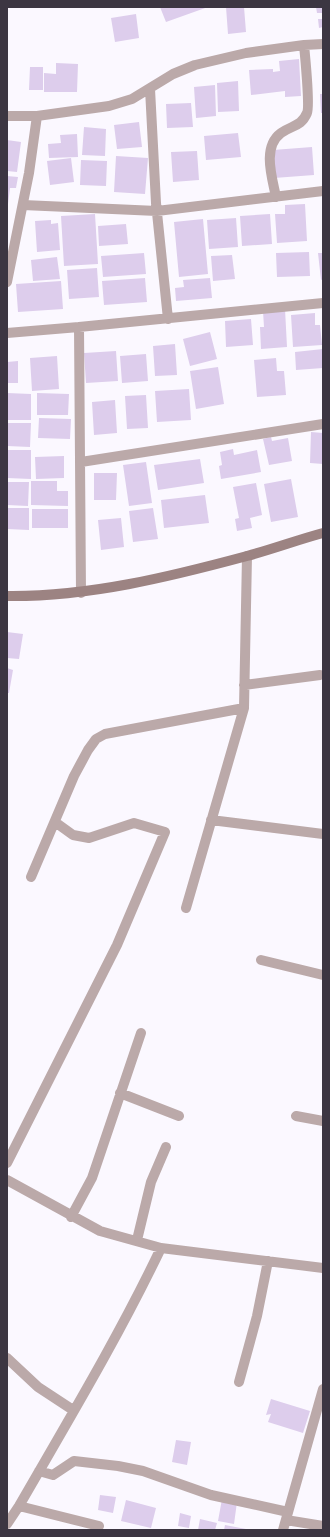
<svg xmlns="http://www.w3.org/2000/svg" width="330" height="1537" font-family="Barlow,sans-serif">
	<style>
		.building { fill: #ddcdec }
		.lines { fill: none; stroke-linecap: round; stroke-linejoin: round }
		.minor { stroke: #bba9a9; stroke-width: 10 }
		.secondary { stroke: #9c8382; stroke-width: 10 }
	</style>
	<rect width="100%" height="100%" fill="#fbf8ff"/>
	<path class="building" d="M160,7h48l-42,15z
		M226,7h18l2,25 -18,2z
		M316,7h7v6h-6z
		M136,14l3,24 -24,4 -4,-24z
		M318,19h5v8l-4,1z
		M299,59l2,37 -16,1v-6l-34,4 -2,-25 24,-1v3l7,-1 -1,-10z
		M56,63l22,1 -1,28h-33v-19l12,1z
		M30,67h13v23h-14z
		M238,81l1,30 -21,1 -1,-29z
		M215,85l1,31 -20,2 -2,-31z
		M320,94h3v19h-2z
		M191,103l2,24 -26,1 -1,-24z
		M139,122l3,25 -25,2 -3,-24z
		M84,127l22,2 -1,27 -23,-1z
		M238,133l3,24 -35,3 -2,-24z
		M77,134l1,23 -29,1 -1,-14 13,-1 -1,-8z
		M7,140l14,2 -4,30 -10,-1z
		M312,147l2,28 -40,3 -1,-28z
		M197,151l2,29 -26,2 -2,-30z
		M116,156l32,2 -3,36 -31,-2z
		M71,158l3,24 -24,3 -3,-24z
		M81,160l26,1 -1,25 -26,-1z
		M7,176l11,1 -2,11h-6l-2,16z
		M305,204l2,37 -30,2 -2,-29h10v-9z
		M95,214l3,50 -34,2 -3,-50z
		M270,214l2,30 -30,2 -2,-30z
		M236,218l2,29 -29,2 -2,-29z
		M203,219l5,55 -29,3 -5,-55z
		M51,220v4l7,-1 2,27 -23,2 -2,-31z
		M126,224l2,20 -29,2 -1,-20z
		M309,252l1,24 -33,1 -1,-24z
		M144,253l2,21 -43,3 -2,-21z
		M318,253h5v26l-2,1z
		M232,255l3,24 -22,2 -2,-25z
		M57,257l3,22 -27,2 -2,-21z
		M97,268l2,29 -30,2 -2,-29z
		M145,278l2,24 -43,3 -2,-24z
		M210,278l2,20 -36,3 -1,-13 9,-1 -1,-7z
		M61,281l2,28 -45,3 -2,-28z
		M285,309l2,38 -26,2 -1,-22h4l-1,-16z
		M315,313v12h5l2,20 -29,2 -2,-32z
		M251,319l2,26 -27,2 -1,-26z
		M210,332l7,27 -27,7 -7,-27z
		M175,344l2,31 -22,1 -2,-30z
		M323,349v19l-27,2 -1,-18z
		M116,351l2,30 -32,2 -2,-30z
		M146,354l2,27 -26,2 -2,-27z
		M57,356l2,33 -27,2 -2,-33z
		M276,358l1,13h7l2,24 -29,2 -3,-37z
		M18,361v22h-11v-21z
		M218,367l6,37 -28,5 -6,-38z
		M189,389l2,31 -34,2 -2,-31z
		M7,393l24,1v26h-24z
		M37,393l32,1 -1,21h-31z
		M146,395l2,33 -21,1 -2,-33z
		M115,400l2,33 -23,2 -2,-33z
		M39,418l32,1 -1,20 -32,-1z
		M7,423h24l-1,24 -23,-1z
		M311,432l12,1v31l-13,-1z
		M271,437l1,4 16,-3 4,23 -23,4 -6,-26z
		M233,449l1,6 23,-5 4,22 -40,7 -2,-13 3,-1 -2,-13z
		M7,450h24v29l-24,-1z
		M64,456v22l-28,1 -1,-22z
		M200,459l4,24 -46,7 -4,-25z
		M146,462l6,41 -23,3 -6,-41z
		M94,473h23l-1,27h-22z
		M291,479l7,38 -27,5 -7,-38z
		M31,481h26v10h11v15l-37,-1z
		M7,482h22l-1,24 -21,-1z
		M256,483l6,32 -12,3 2,10 -15,3 -2,-12 4,-1 -6,-31z
		M205,495l4,28 -45,5 -3,-28z
		M7,508h22v22l-22,-1z
		M153,508l5,31 -25,3 -4,-31z
		M32,509h36v19h-36z
		M121,518l3,29 -23,3 -3,-30z
		M7,632l16,2 -4,25 -12,-1z
		M7,668l6,2 -4,23h-2z
		M271,1399l39,12 -7,22 -35,-11 3,-8 -5,1z
		M176,1440l15,2 -4,23 -15,-3z
		M100,1495l16,2 -3,16 -15,-3z
		M222,1499l15,3 -3,22 -16,-3z
		M126,1500l30,8 -5,20 -30,-7z
		M180,1513l11,3 -2,12 -11,-2z
		M200,1519l17,4 -2,7h-17z
		M225,1525l21,4v1h-22z"/>
	<g class="lines">
		<path class="minor" d="M150,89l6,114 12,116
			M7,116h30
			M276,197c-4,-20 -14,-50 5,-64 11,-8 20,-6 26,-20 3,-6 -2,-58 -3,-68
			M23,205l134,6 166,-20
			M7,282l22,-109 8,-57 72,-10 23,-7 41,-25 22,-9 51,-12 58,-8 19,-1
			M79,327l244,-24
			M7,333l72,-6 2,266
			M81,462l242,-38
			M244,685l76,-10
			M211,820l112,14
			M31,877l43,-101 14,-26 8,-11 9,-5 139,-26 3,-152
			M186,908l58,-200
			M261,960l62,15
			M120,1093l59,23
			M296,1116l27,5
			M7,1163l110,-218 48,-113 -31,-9 -45,15 -16,-3 -18,-13
			M7,1180l93,51 61,17 162,20
			M71,1217l21,-39 49,-145
			M137,1240l14,-58 15,-35
			M7,1358l31,29 35,23
			M239,1382l18,-66 11,-55
			M39,1471l14,4 21,-14 44,5 25,5 68,24 77,17
			M19,1506l80,20
			M286,1520l37,6
			M7,1524l12,-18c49,-85 100,-170 142,-258
			M283,1530l40,-141"/>
		<path class="secondary" d="M7,596c81,1 162,-19 240,-40 26,-7 50,-16 76,-23"/>
	</g>
	<rect width="330" height="1537" fill="none" stroke="#3c3642" stroke-width="16"/>
</svg>
